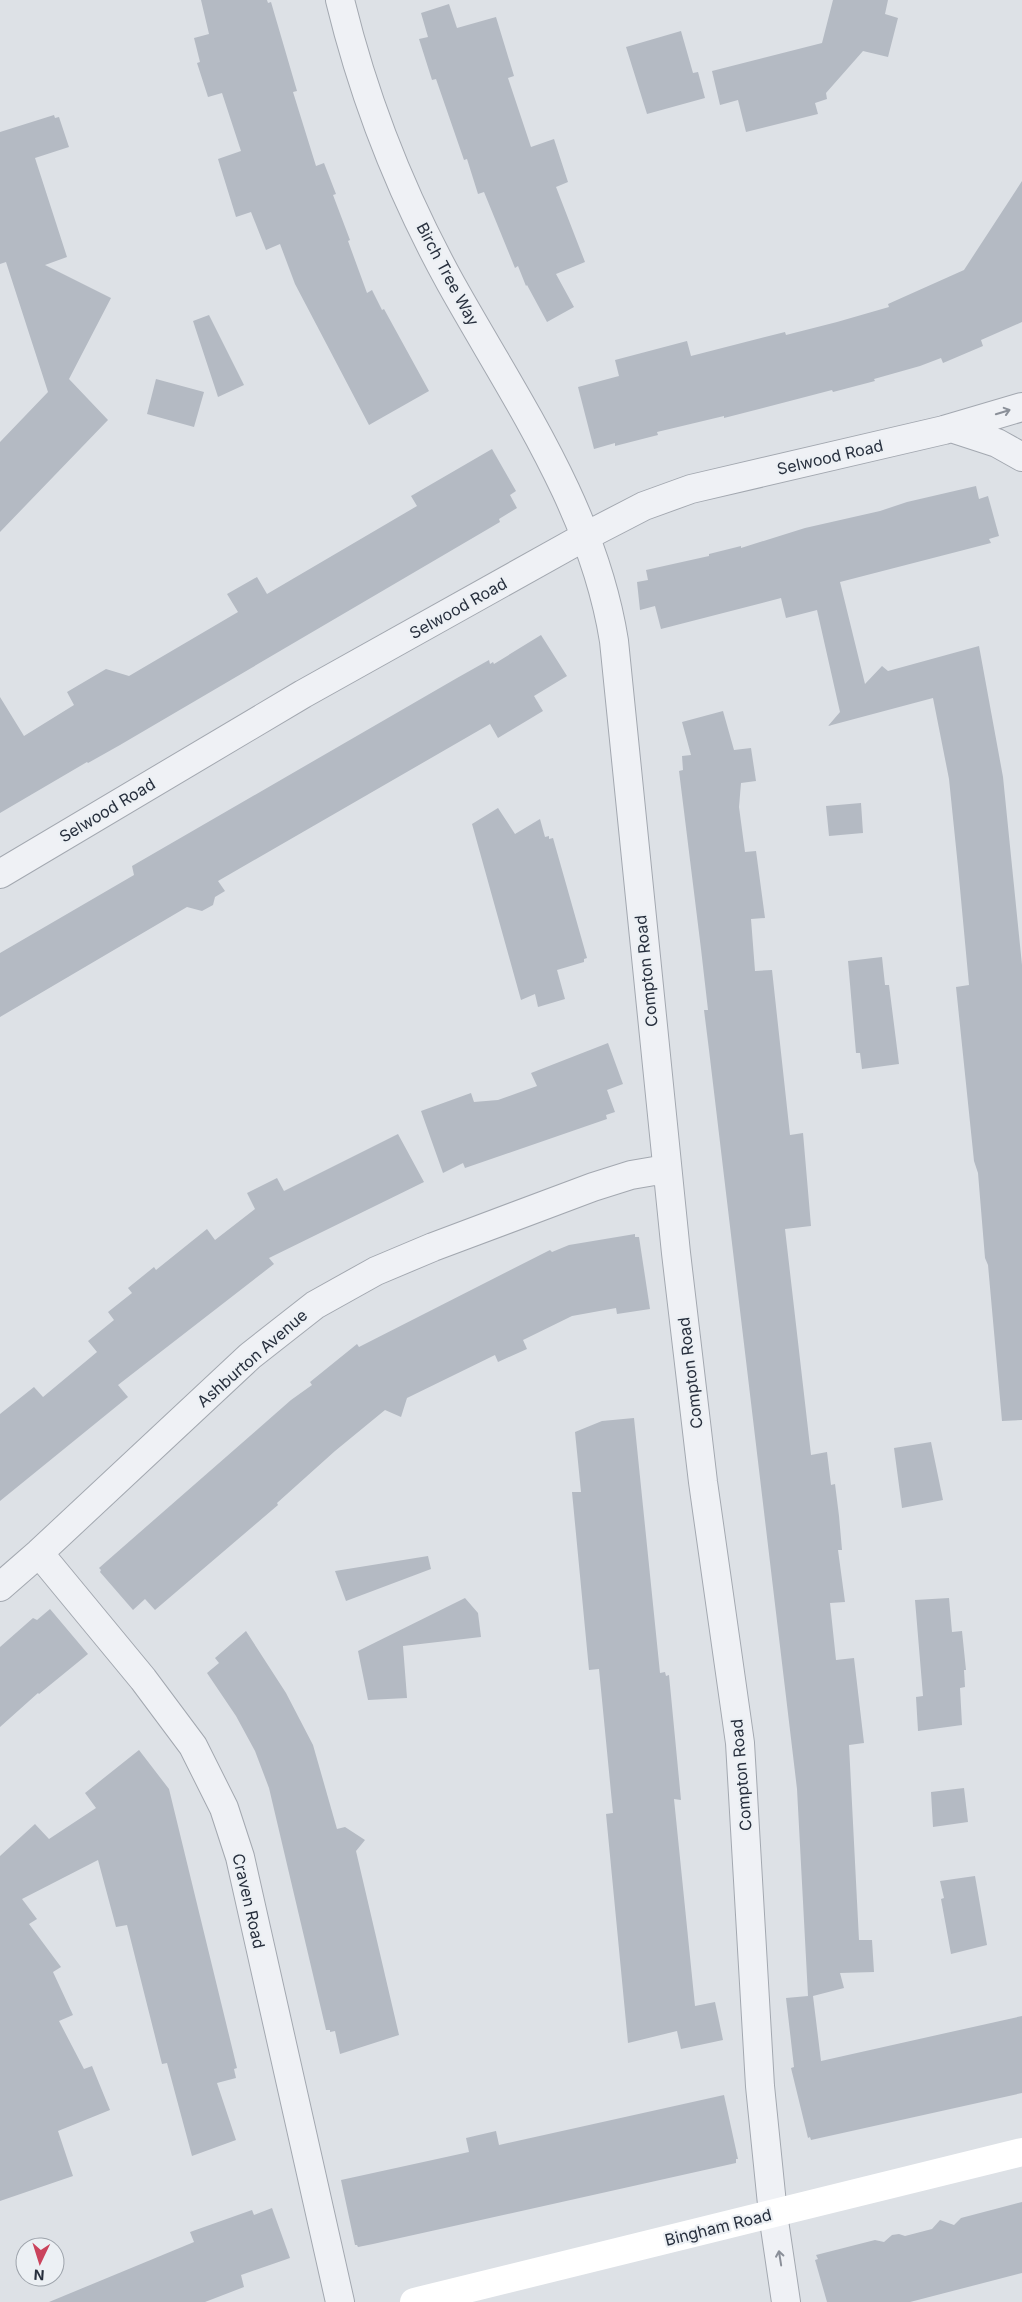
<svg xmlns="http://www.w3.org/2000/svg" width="1022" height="2302" font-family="Inter,sans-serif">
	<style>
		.building { fill: #b4bac3 }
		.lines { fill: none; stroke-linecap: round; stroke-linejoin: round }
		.street-casing { stroke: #a3a8b0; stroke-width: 30 }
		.street { stroke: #eff1f5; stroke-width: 28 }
		.secondary { stroke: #fff; stroke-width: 28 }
		.oneway { stroke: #8b9099 }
		.labels { text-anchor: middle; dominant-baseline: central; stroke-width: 4.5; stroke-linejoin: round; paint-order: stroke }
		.street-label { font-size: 16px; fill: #272f3d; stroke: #ecf0f4 }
	</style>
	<rect width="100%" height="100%" fill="#dde1e6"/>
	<path class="building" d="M201,0h66l1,3 3,-1 26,89 -4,1 23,74 8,-3 12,31 -3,1 17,45 -2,1 19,52 5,-3 10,20 2,-1 45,82 -60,34 -74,-141 -15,-40 -14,6 -15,-38 -15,5 -18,-58 23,-8 -19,-58 -14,4 -11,-34 3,-1 -6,-24 15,-4z
		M833,0h55l-3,14 13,4 -10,39 -25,-6 -37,42 1,6 -12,4 3,11 -72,18 -8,-32 -18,5 -8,-34 110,-28z
		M449,4l8,24 39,-11 18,59 -6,2 23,69 23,-8 14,43 -12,5 29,75 -29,12 18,33 -27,15 -20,-37 -1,1 -8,-20 -3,2 -31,-76 -6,2 -11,-35 -3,1 -28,-81 -4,1 -13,-41 9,-2 -7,-24z
		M681,31l12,42 5,-1 7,26 -58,16 -21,-67z
		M54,115l1,3 4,-1 10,30 -34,11 32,99 -22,8 66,33 -42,81 39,41 -108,112v-90l48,-50 -42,-130 -6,2v-132z
		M1022,181v141l-41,18 2,6 -40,17 -2,-5 -21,8 -46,13 1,2 -42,11 -1,-2 -108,28v-2l-67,16 1,3 -43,11v-3l-21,6 -16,-62 41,-11 -4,-16 72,-19 4,15 94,-24 1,3 51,-13 52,-15 -1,-3 76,-34z
		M209,315l35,70 -26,12 -25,-76z
		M156,379l48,13 -10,35 -47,-13z
		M492,449l24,42 -6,4 7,13 -18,11 1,3 -380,223 -32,18 -1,-1 -87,51v-116l24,39 50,-31 -7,-13 39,-23 23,7 109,-64 -11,-18 30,-17 10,17 150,-88 -6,-10z
		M976,486l3,13 9,-3 11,40 -10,3 2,4 -151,39 25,102 17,-18 6,5 91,-25 24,131 19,188v455l-20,1 -14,-156 -3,-7 -7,-85 -4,-12 -18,-174 13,-2 -11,-118 -9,-88 -16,-81 -105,28 12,-14 -23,-102 -31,8 -5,-20 -120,31 -6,-23 -15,4 -3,-28 11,-2 -2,-10 63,-14v-2l32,-8v2l64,-20 75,-17 27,-9z
		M541,635l26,41 -33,20 9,15 -45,27 -8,-14 -272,157 7,10 -10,6 -2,8 -11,6 -15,-4 -187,110v-64l134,-78 -2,-9 325,-188 32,-18 1,4 3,-2 1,2z
		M723,711l11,39 17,-2 5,33 -15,2 -2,24 6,45 11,-1 9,67 -14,1 4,52 17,-1 18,165 13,-2 8,93 -26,3 26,226 16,-3 4,33 4,-1 4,32 3,34h-4l7,52 -15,1 6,57 18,-2 10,85 -15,2 10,195h13l2,32 -34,1 4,15 -31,8 8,65 201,-45v77l-211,47 -1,-3 -2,1 -17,-70 3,-1 -8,-69 22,-2 -11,-207 -88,-739 -5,-40h4l-7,-61 -22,-178 4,-1 -1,-14 9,-1 -9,-33z
		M861,803l2,30 -34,3 -3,-30z
		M498,808l17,26 25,-15 5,18 4,-1v3l4,-1 34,120 -3,1v3l-27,8 8,29 -27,8 -3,-13 -14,6 -49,-176z
		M882,957l3,28h4l10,79 -37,5 -2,-16h-4l-8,-92z
		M608,1043l15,41 -16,6 8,22 -9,3 1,4 -142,49 -2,-5 -20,10 -22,-62 50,-18 3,9 24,-2 39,-14 -6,-13z
		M398,1134l26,48 -155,76 5,6 -156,121 10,12 -128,104v-87l34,-27 9,10 54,-45 -9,-11 26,-21 -6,-8 24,-19 -4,-5 26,-21 2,3 51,-41 8,11 40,-31 -8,-16 30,-15 7,13z
		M635,1234v3h4l11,72 -33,5 -1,-6 -44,8 -49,24 4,9 -29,13 -3,-7 -88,43 -6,19 -16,-7 -50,41 -58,52 1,2 -123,105 -10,-11 -12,11 -33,-38 1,-2 -2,-2 192,-168 21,-15 -2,-3 47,-38 2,3 191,-97 2,2 17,-7z
		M634,1418l26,255 5,-1 1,4 3,-1 12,125 -7,-1 21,207 20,-4 8,38 -42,9 -4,-18 -49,12 -22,-229 7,-1 -14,-144 -10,1 -17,-178h9l-6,-60 27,-11z
		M931,1442l12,58 -41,8 -8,-60z
		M428,1556l3,13 -85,32 -11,-30z
		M465,1598l13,15 3,24 -78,9 4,52 -39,2 -10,-49z
		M949,1598l3,34 10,-1 4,39h-2l1,17 -5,1 2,37 -44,6 -2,-34 7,-1 -8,-96z
		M50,1609l38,45 -49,40 -1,-1 -38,34v-80l33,-29 4,2z
		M246,1631l40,62 27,52 24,84 8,-2 20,13 -9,11 43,184 -59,19 -5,-23 -5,1v-2h-4l-57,-242 -14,-37 -19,-35 -29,-43 12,-10 -4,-5z
		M139,1750l30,39 68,279 -3,1 2,9 -19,5 19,57 -44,16 -25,-93 -5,1 -35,-139 -11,2 -18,-67 -76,39 15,20 -8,5 32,43 -8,5 20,43 -14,6 25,48 8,-3 18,44 -52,21 15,45 -73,25v-345l35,-32 14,15 47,-31 -11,-15z
		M964,1788l4,34 -35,5 -2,-35z
		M975,1876l12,69 -36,9 -10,-55 3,-1 -4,-17z
		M724,2095l14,64h-2v4l-363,81 -15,3 -1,-2h-2l-14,-65 128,-28 -3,-14 30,-7 3,14z
		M1022,2202v71l-112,29h-83l-12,-42 3,-1 -2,-4 59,-15 9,2 8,-7 7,-1 6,2 27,-7 8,-9 14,5 7,-7z
		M272,2208l18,50 -49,17 3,12 -39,15h-156l145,-60 -4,-10 62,-22 2,5z"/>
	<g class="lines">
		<defs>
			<path id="street" d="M340,0c24,99 61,193 110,282 64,115 143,226 164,359l62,612 27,229 37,261 20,343 13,128 13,88
				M951,428l46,15 25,14
				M0,874l303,-180 283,-158 58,-30 47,-17 253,-59 78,-23
				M39,1553l104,126 50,67 31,62 16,49 100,445
				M0,1587l39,-34 211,-197 65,-51 61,-34 57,-24 160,-60 38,-12 35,-6"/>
		</defs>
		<use href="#street" class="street-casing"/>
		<use href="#street" class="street"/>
		<path class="secondary" d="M414,2302l608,-150"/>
	</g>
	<defs><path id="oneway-shaft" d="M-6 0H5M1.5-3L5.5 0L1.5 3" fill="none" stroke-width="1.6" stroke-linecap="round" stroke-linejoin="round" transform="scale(1.25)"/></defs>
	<g class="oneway">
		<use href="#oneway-shaft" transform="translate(1003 412) rotate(-17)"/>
		<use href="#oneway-shaft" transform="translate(780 2258) rotate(-99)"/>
	</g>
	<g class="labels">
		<g class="street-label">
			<text transform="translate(448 274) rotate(62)">Birch Tree Way</text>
			<text transform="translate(830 457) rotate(-13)">Selwood Road</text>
			<text transform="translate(458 608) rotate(-29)">Selwood Road</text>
			<text transform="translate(107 810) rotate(-31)">Selwood Road</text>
			<text transform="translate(646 971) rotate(-96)">Compton Road</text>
			<text transform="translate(252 1358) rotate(-41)">Ashburton Avenue</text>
			<text transform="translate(690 1373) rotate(-97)">Compton Road</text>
			<text transform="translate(741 1775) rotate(-95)">Compton Road</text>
			<text transform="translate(249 1901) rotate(77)">Craven Road</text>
			<text transform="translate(718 2227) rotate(-14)">Bingham Road</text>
		</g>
	</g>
	<g transform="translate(40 2262) rotate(184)"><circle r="24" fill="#ecf0f4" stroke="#9da3ab"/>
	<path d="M0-4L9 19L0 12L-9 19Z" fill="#ca435c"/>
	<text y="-8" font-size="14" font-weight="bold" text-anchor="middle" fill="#272f3d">N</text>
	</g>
</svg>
